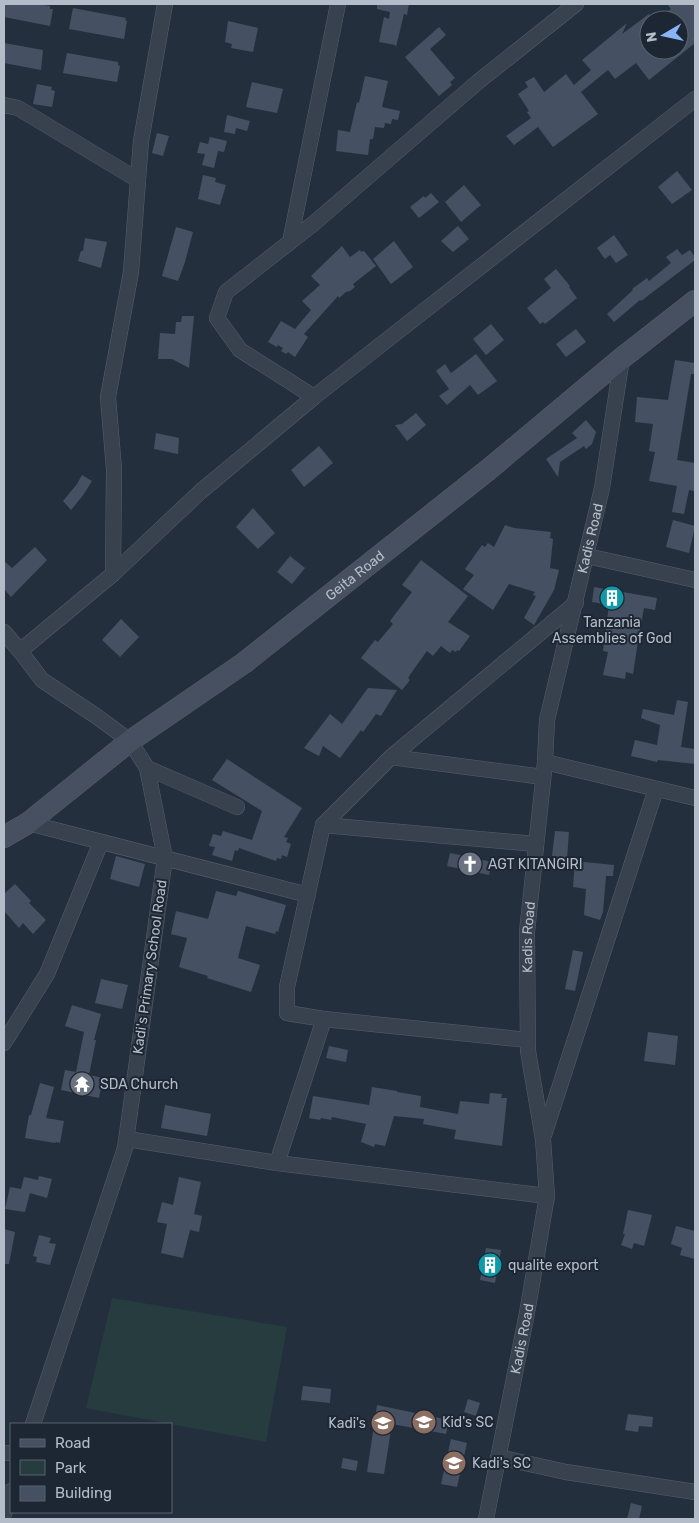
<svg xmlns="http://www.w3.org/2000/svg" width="699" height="1523" font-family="Rubik,sans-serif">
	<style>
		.green { fill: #263c3f }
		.building { fill: #455162 }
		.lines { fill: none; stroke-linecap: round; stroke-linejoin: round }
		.minor-casing { stroke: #565f6c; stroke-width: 16 }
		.secondary-casing { stroke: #565f6c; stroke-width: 22 }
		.minor { stroke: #38414e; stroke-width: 15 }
		.secondary { stroke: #465061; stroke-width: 21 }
		.labels { text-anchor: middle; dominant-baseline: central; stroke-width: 4; stroke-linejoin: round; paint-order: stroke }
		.street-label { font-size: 14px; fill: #b4bcc9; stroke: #1d2633 }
		.poi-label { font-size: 14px; fill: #b4bcc9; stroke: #1d2633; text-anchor: start }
	</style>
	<rect width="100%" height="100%" fill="#242f3e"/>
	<path class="green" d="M112,1298l175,29 -21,115 -180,-34z"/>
	<path class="building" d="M4,4h33l13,2v3h3l-3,17 -46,-9z
		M377,4h32l-2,11 -3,-1 -8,33 -1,-2 -16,-3 5,-25 5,2 1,-7 -13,-3z
		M667,4h28v39l-46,37 -13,-17 -21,16 -7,-9 -27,22 17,22 -45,33 -15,-20 -24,18 -8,-9 25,-18 -4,-6 2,-1 -11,-17 10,-7 -3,-5 9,-5 10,15 22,-18 8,11 17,-15 -9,-10 45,-37 -5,11 27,-20v36h30v-30h-23l15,-11z
		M73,8l53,10 -1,2 2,1 -3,18 -55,-10z
		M228,21l30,7 -5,24 -22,-4 1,-4 -7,-2z
		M439,27l7,8 -16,14 25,29 -5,4 2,3 -13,11 -34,-39z
		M4,43l39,7 -2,20 -37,-7z
		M67,53l51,9v3l2,1 -3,16 -54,-9z
		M365,76l23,5 -6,26 18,4 -2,9 -6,-1 -1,5 -6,-1 -1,5 -9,-1 -2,12h-3l-2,16 -32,-4 2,-21 12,2 7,-30 2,1z
		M252,82l31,7 -6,24 -31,-6z
		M37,84l15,3 -1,3 4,1 -3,16 -19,-3z
		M227,115l23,6 -3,10 -11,-3 -1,6 -11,-2z
		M157,133l12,3 -6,20 -11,-3z
		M210,137l17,4 -3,11 -6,-1 -4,17 -12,-3 3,-11 -8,-1 3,-11 8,2z
		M677,171l15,19 -20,14 -14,-17z
		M203,175l13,3 -1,4 11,3 -6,20 -22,-6z
		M464,185l17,20 -20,17 -16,-20z
		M431,193l8,9 -20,16 -9,-11 14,-11 1,2z
		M458,226l11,13 -16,13 -12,-11z
		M176,227l17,5 -8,30 -7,19 -16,-5z
		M614,235l14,20 -12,8 -6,-8 -5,4 -8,-11z
		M85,238l22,4 -6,26 -23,-7 3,-10h2z
		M394,241l19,26 -22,17 -18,-25z
		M342,246l8,11 10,-7 1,2 3,-1 12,15 -23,18 2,3 -5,4 -4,1 -7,6 -1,-2 -34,38 4,3 -13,20 -7,-5 -2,2 -5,-3 2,-3 -5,-3 -1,2 -9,-5 13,-21 14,8 16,-19 -9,-9 18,-16 -9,-9z
		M677,249l5,6 8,-5 5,7v3l-54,41 -1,-1 -26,22 -7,-8 26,-24 -1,-1 15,-11 2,3 22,-18 -5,-6z
		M556,269l14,17 -1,1 8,11 -32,26 -2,-2 -3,2 -13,-16 24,-20 -7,-9z
		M182,316h12l-5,52 -17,-9h-14l2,-26 15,1 1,-12h5z
		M491,324l13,16 -18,15 -13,-16z
		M576,329l10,13 -20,15 -10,-13z
		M476,354l21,27 -19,14 -8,-10 -23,20 -8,-9 10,-7 -13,-18 9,-7 6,9z
		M675,360l20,3v11h-4l-14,86 18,3v28l-6,-1 -5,24 -12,-2 5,-26 -28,-5 6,-29 -6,-1 4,-27 -18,-2 2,-25 31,3z
		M416,413l10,12 -19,16 -12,-16 7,-1z
		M586,420l10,12 -4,12 -6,5 -2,-3 -24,16 -2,15 -12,-18 31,-21 -5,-5z
		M156,433l23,5 -1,16 -24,-5z
		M319,446l14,17 -29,24 -13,-17z
		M82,475l10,6 -8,13 -13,16 -8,-9 14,-17z
		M253,508l22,25 -17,16 -22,-22z
		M673,520l22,6 -6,27 -23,-6z
		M505,525l9,3 37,4 -1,6 3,1 -3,29 9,2 -5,20 -20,35 -10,-7 12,-22 -3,-1 2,-3 -26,-8 -16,26 -30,-21 11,-14 -9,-6 17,-24 3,2 3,-4 6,4z
		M35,547l12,13 -36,37 -7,-8v-28l8,7z
		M290,556l15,12 -13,16 -15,-12z
		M421,560l47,36 -20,26 22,14 -11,15 -2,-1 -1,2 -4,-2 -2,3 -9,-7 -8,10 -6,-5 -13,18 -6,9 2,2 -8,10 -41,-32 14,-18 3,2 15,-18 -3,-3 22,-29 -10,-7z
		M594,587l63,11 -2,12 -11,-2 -6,33 -5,33 -7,-2 -1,7 -22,-4 5,-23 -5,-1 6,-46 -17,-3z
		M121,619l18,18 -19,20 -18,-17z
		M368,688l29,2 -16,26 -5,-2 -13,18 -2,-2 -21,28 -17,-12 -4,10 -15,-8 26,-34 12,10z
		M677,700l11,2 -7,45 14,2v15l-37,-4 -1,2 -26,-6 4,-16 22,5 3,-20 -19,-7 2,-9 31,6z
		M227,759l75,49 -18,29 4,1 -2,4 5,2 -4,13 -5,-2 -1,4 -4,-1 -1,3 -37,-13 -1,3 -3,-1 -3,11 -20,-6 3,-8 -6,-1 4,-12 8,2 2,-5 29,9 10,-29 -50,-31z
		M555,831l14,1 -2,26 -15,-2z
		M450,853l42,9 -3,13 -42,-9z
		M116,856l29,8 -6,23 -29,-8z
		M575,861l39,4 -1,11h-7l-3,36 -3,8 -16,-5 2,-26 -13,-2z
		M15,884l16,17 -2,2 17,17 -13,14 -10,-11 -4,5 -15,-17v-17z
		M216,891l20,5 2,-5 48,14 -8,27 -2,-1 -1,3 -29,-8 -8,32 22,7 -9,27 -44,-14 1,-2 -29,-9 8,-29 -16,-4 5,-23 32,8z
		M573,950l10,2 -8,39 -10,-2z
		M101,979l27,6 -6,24 -27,-6z
		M72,1005l29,9 -7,26h2l-7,35 14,3 -4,20 -38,-8 4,-20 11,2 8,-40 -19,-6z
		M648,1032l30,4 -3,29 -31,-4z
		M329,1046l19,4 -2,12 -20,-4z
		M40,1083l14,4 -8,31 18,3 -4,22 -4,-1 -1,1 -30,-5 4,-23h2z
		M372,1087l25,4v1l24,4 -1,11 38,7 2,-13 29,3 1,-11 12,1 -1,4h6l-5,48 -48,-7 2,-9 -33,-6 1,-5 -30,-3 -9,30 -10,-2 -1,3 -13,-5 5,-18 -34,-7 -1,3 -10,-2 -1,2 -11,-2 4,-22 56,9z
		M165,1105l46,9 -4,22 -46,-8z
		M39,1176l13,3 -5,19 -17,-5 -5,19 -20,-3 5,-22 11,2 3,-12 14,3z
		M179,1177l22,5 -7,32 8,2 -3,16 -9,-2 -7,28 -22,-5 6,-29 -10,-2 5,-20 11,3z
		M628,1210l24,5 -8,31 -10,-3 -2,6 -11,-4 4,-11h-2z
		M676,1226l19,5v28l-15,-4 2,-7 -11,-4z
		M4,1229l11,3 -6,32h-5z
		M39,1235l12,3 -2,5 7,1 -6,21 -14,-3 1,-5 -4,-1z
		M486,1248l15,2 -6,33 -15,-3z
		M303,1386l28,3 -1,14 -29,-3z
		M468,1399l12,4 -4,13 -12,-4z
		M377,1405l72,15 -3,14 -54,-10 -8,50 -17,-2z
		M628,1414l25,3 -1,10 -13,-1 -1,6 -13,-2z
		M451,1439l16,4 -10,44 -16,-3z
		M343,1458l15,3 -2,10 -15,-3z
		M631,1503l11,3 -3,13h-12z"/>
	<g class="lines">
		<defs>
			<g id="minor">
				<path d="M4,105l14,3 120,72"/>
				<path d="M290,242l48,-238"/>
				<path d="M314,397l-74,-47 -23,-32 9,-26 87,-68 166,-143 97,-77"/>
				<path d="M587,556l108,24"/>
				<path d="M113,574l1,-105 -6,-72 23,-125 10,-131 24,-137"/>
				<path d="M4,632l16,19 22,29 54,36 34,25 17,27 18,90 -40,290 -92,276"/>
				<path d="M20,651l93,-77 87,-82 114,-95 381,-298"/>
				<path d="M391,757l152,20"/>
				<path d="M545,762l150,36"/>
				<path d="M147,768l90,39"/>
				<path d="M28,823l280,72"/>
				<path d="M323,825l213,19"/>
				<path d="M528,1040l-204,-21 -37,-6v-26l36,-162 68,-68 185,-154"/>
				<path d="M4,1043l43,-69 54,-132"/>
				<path d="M544,1135l112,-346"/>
				<path d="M127,1139l150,24 270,33"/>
				<path d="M277,1163l47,-144"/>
				<path d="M4,1453h7"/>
				<path d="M498,1457l68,15 129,20"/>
				<path d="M4,1514l7,-23"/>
				<path id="s1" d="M486,1519l41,-206 20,-117 -4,-57 -15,-88 -1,-119 18,-170 2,-42 55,-232 20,-130"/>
			</g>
			<g id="secondary">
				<path id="s2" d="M4,837l24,-14 102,-82 114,-78 244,-193 134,-112 73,-57"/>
			</g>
		</defs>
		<use href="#minor" class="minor-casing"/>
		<use href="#secondary" class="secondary-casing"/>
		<use href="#minor" class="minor"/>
		<use href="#secondary" class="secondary"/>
	</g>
	<defs>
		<symbol id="building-disc" viewBox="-11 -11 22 22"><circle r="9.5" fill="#0f9aa8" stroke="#1d2633"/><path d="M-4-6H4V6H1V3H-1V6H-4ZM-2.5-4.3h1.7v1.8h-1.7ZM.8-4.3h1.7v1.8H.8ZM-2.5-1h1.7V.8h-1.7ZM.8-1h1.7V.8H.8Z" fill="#fff"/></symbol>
		<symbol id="church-disc" viewBox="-11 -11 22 22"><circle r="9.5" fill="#6b7280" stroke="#1d2633"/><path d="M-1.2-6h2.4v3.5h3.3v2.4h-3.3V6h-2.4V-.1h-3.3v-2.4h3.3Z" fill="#fff"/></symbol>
		<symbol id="temple-disc" viewBox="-11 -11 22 22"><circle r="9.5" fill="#6b7280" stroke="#1d2633"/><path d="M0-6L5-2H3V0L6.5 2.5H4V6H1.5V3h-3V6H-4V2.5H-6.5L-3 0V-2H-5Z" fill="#fff"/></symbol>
		<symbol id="school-disc" viewBox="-11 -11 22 22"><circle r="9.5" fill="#8d6e63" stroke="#1d2633"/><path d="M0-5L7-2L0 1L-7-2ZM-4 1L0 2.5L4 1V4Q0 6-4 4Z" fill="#fff"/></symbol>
	</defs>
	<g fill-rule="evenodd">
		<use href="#building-disc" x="598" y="584" width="28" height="28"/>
		<use href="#church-disc" x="456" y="850" width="28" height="28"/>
		<use href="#temple-disc" x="68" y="1070" width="28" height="28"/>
		<use href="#building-disc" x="476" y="1251" width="28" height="28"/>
		<use href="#school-disc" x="410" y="1408" width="28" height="28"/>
		<use href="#school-disc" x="369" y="1409" width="28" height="28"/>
		<use href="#school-disc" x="440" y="1449" width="28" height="28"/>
	</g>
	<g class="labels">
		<g class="street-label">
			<text stroke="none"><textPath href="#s1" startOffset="994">Kadis Road</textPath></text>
			<text stroke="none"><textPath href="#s2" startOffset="438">Geita Road</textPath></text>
			<text stroke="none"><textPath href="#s1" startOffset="589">Kadis Road</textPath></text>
			<text transform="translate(150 967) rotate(-82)">Kadi's Primary School Road</text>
			<text stroke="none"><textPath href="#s1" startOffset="184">Kadis Road</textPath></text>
		</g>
		<g class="poi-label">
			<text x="612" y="622" text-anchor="middle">Tanzania<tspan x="612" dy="16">Assemblies of God</tspan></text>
			<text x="488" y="864">AGT KITANGIRI</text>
			<text x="100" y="1084">SDA Church</text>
			<text x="508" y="1265">qualite export</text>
			<text x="442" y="1422">Kid's SC</text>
			<text x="366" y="1423" text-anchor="end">Kadi's</text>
			<text x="472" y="1463">Kadi's SC</text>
		</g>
	</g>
	<rect width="699" height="1523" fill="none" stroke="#b4bcc9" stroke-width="10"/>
	<rect x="10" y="1423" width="162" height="90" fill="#1d2633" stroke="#59626f"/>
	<rect x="20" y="1439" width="25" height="8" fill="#465061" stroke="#59626f"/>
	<text x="55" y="1448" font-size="15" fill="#b4bcc9">Road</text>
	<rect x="20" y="1460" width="25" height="15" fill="#263c3f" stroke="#59626f"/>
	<text x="55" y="1473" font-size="15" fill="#b4bcc9">Park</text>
	<rect x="20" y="1486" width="25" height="15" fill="#455162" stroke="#59626f"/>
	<text x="55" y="1498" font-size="15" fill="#b4bcc9">Building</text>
	<g transform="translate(664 35) rotate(261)"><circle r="24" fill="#1d2633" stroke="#59626f"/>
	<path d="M0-4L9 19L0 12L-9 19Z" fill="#8ab4f8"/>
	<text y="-8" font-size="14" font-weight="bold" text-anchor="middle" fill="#b4bcc9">N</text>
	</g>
</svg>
